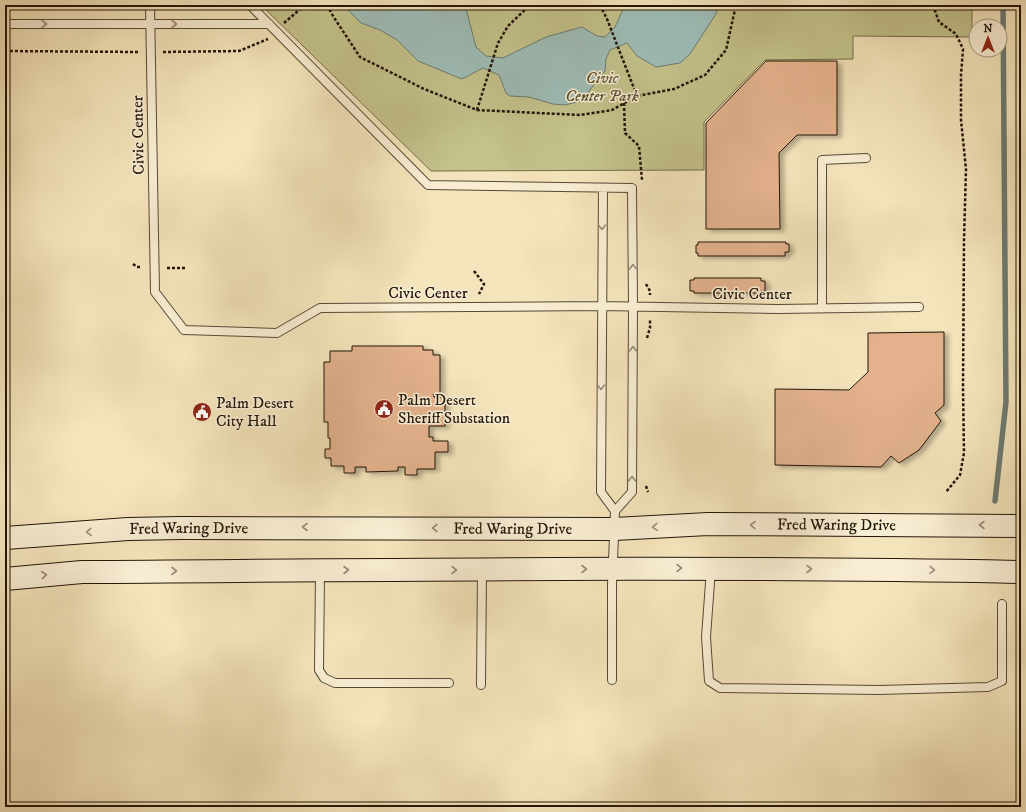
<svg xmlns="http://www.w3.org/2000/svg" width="1026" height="812" font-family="'IM FELL DW Pica',serif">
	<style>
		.green { fill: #c3c28b; stroke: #726c4a }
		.water { fill: #9ebdb7; stroke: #6c7a71 }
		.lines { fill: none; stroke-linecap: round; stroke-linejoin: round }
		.stream { stroke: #6c7a71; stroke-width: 5.5 }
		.building { fill: #e3b28d; stroke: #221508; filter: url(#shadow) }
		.lane-casing { stroke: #564935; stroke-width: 10 }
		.secondary-casing { stroke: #221508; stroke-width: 24 }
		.path { stroke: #221508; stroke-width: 2.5; stroke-dasharray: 3 2; stroke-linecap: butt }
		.lane { stroke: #f8edd3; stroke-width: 8 }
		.secondary { stroke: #f8edd3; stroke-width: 22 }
		.oneway { stroke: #988c78 }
		.labels { text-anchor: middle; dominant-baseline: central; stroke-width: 3; stroke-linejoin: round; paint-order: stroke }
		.park-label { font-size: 16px; font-style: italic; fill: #5a5236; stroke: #f8edd3 }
		.street-label { font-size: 16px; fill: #221508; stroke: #f8edd3 }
		.poi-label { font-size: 16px; fill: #221508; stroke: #f8edd3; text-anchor: start }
	</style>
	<defs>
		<filter id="shadow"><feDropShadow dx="4.5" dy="2.5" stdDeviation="2" flood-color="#0004"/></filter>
	</defs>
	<rect width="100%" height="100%" fill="#f4e4bb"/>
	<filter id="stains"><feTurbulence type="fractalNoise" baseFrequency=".005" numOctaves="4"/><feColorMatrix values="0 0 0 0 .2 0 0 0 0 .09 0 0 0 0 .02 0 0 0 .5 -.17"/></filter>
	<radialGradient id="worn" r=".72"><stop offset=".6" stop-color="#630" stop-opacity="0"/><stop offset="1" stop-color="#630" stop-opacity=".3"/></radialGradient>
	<path class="green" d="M261,5h711v32l-119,-1v23l-88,1 -61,62v48l-273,1z"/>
	<path class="water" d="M346,5h119l11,42 10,9 17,2 43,-21 36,-10 15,9 8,1 10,-10 10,-22h93l-2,9 -26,40 -10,9 -24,4 -19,-11 -10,-13 -17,7 -4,9 -1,12 -24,30 -16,4 -12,-1 -24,-7 -19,-1 -4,-3 -7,-18 -16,-7 -21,11 -44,-18 -21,-21 -17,-10 -19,-7 -14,-14z"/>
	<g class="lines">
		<path class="stream" d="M995,501l11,-99 -3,-397"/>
	</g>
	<path class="building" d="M766,61h71v74h-40l-18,18 1,76h-74v-106z
		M698,242h88v2h3v8h-4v4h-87v-3h-2v-8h2z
		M694,278h67v3h4v10h-4v2h-67v-2h-4v-11h4z
		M944,332v73l-9,8 6,8 -22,29 -20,13 -8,-7 -10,11 -106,-2v-76l74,1 19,-18v-39z
		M352,346h71v4h10v5h7v39h-7l1,3h11v29h-16v11h4v4h15v11h-13v17h-18v6h-12v-8h-7v4l-32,1v-5h-11v6h-11v-7h-13v-8h-6v-9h5v-11h-2v-16h-4v-60h6v-11h22z"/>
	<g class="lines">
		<defs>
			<path id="lane" d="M150,5l5,287 29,38 93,3 43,-25 281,-2 177,3 141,-2
				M250,5l178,180 204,3 1,118 -1,186 -17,19 -3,74v95
				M5,24h264
				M603,188l-2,304 14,19
				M822,308v-148l44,-2
				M711,569l-5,68 3,44 11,7 159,2 109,-3 14,-6v-77
				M320,571l-1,99 5,8 11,5h114
				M481,685l1,-115"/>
			<g id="secondary">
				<path id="s1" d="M5,538l123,-9 53,-1 433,1 94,-5 313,2"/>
				<path d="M5,579l77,-7c313,-2 626,-6 939,0"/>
			</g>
		</defs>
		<use href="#lane" class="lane-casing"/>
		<use href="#secondary" class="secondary-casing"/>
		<path class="path" d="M327,5l6,11 27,41 64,32 53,21 103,5 32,-5 25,-14 37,-7 31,-14 21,-25 10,-45
			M600,5l7,14 30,77
			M933,5l6,17 17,12 7,15 -2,26v45l5,49 -2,71 -1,147 1,66 -4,22 -14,17
			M284,23l21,-18
			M5,51l133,1
			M163,52l76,-1 29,-12
			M624,103l1,30 14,13 3,34
			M477,110l21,-67 10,-17 22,-21
			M133,264l4,3h5
			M167,268h19
			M474,271l10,13 -5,10
			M646,284l4,7v4
			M647,338l3,-10v-8
			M646,486l2,6"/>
		<use href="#lane" class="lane"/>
		<use href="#secondary" class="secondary"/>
	</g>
	<defs><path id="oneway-chevron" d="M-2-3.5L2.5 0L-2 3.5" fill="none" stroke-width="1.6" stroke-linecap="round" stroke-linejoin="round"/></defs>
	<g class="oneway">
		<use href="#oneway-chevron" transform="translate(44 24)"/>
		<use href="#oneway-chevron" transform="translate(174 24)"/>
		<use href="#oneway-chevron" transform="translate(602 227) rotate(91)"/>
		<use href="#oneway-chevron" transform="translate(633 267) rotate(-91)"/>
		<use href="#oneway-chevron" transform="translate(633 349) rotate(-90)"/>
		<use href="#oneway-chevron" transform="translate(601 387) rotate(90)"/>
		<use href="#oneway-chevron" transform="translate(632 479) rotate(-90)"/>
		<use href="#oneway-chevron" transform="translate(753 525) rotate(-179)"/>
		<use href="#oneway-chevron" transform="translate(982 525) rotate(-180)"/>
		<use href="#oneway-chevron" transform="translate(305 527) rotate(-180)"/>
		<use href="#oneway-chevron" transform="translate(655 527) rotate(177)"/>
		<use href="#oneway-chevron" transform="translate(435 528) rotate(-180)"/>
		<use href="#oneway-chevron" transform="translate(89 532) rotate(176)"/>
		<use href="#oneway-chevron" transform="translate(679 568)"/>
		<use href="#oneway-chevron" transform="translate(584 569)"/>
		<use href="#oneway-chevron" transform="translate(809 569)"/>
		<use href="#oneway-chevron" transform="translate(346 570)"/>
		<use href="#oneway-chevron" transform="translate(454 570)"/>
		<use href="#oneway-chevron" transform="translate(932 570) rotate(1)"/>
		<use href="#oneway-chevron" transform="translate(174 571)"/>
		<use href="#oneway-chevron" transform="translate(44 575) rotate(-6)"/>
	</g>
	<defs>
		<symbol id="civic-disc" viewBox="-11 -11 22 22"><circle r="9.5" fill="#8f2418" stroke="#f8edd3"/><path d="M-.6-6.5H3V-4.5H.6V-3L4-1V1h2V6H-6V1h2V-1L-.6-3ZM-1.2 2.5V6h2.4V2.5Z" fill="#fff"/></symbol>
	</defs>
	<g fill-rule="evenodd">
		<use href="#civic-disc" x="373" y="398" width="22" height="22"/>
		<use href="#civic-disc" x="191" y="401" width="22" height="22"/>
	</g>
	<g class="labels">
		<g class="park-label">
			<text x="602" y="78">Civic<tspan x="602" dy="18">Center Park</tspan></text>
		</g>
		<g class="street-label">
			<text transform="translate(138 135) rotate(-91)">Civic Center</text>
			<text x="428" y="293">Civic Center</text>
			<text x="752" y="294">Civic Center</text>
			<text stroke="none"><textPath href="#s1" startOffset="832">Fred Waring Drive</textPath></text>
			<text stroke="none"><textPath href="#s1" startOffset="184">Fred Waring Drive</textPath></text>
			<text stroke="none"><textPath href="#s1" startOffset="508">Fred Waring Drive</textPath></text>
		</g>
		<g class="poi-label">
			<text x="398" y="400">Palm Desert<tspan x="398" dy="18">Sheriff Substation</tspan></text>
			<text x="216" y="403">Palm Desert<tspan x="216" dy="18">City Hall</tspan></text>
		</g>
	</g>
	<rect width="1026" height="812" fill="none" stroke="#f4e4bb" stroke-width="20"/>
	<rect x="6" y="6" width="1014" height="800" fill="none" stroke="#221508" stroke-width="2"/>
	<rect x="10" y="10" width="1006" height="792" fill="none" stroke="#221508"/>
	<g transform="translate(988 38)"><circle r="19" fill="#f8edd3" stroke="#a29782"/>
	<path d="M0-3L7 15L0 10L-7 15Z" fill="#8f2418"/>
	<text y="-6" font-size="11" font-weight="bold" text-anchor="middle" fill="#221508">N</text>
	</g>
	<rect width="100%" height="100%" filter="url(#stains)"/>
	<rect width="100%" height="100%" fill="url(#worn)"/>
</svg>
